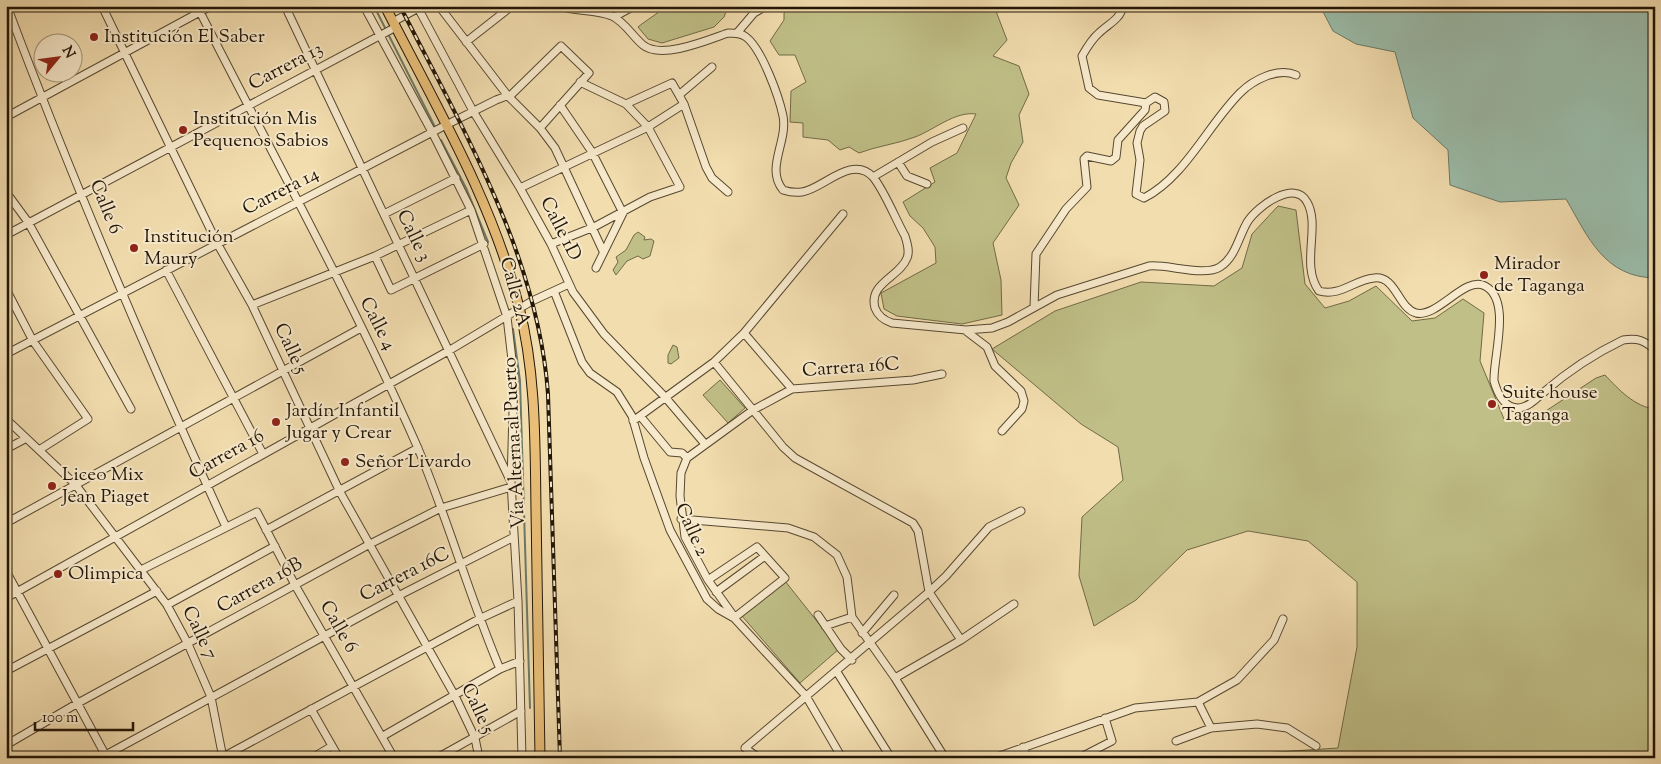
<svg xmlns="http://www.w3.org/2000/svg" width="1661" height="764" font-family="'Sorts Mill Goudy',serif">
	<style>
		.green { fill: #c0bf87; stroke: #716a46 }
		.water { fill: #9bbcaa; stroke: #6b7a68 }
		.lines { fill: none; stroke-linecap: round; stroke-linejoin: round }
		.stream { stroke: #6b7a68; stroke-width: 2 }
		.minor-casing { stroke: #564830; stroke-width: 9 }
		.major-casing { stroke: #221606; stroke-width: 11 }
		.minor { stroke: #f7e9cb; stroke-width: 7 }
		.major { stroke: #e9be78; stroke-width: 9 }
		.rail-casing { stroke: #221606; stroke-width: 4 }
		.rail { stroke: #f7e9cb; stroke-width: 2; stroke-dasharray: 5.5; stroke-linecap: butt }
		.poi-dot { fill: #8f2418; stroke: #f7e9cb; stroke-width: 2 }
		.labels { text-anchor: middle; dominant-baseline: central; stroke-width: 4; stroke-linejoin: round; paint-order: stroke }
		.poi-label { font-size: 19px; fill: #221606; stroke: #f7e9cb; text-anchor: start }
		.street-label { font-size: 19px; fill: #221606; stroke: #f7e9cb }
	</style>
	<rect width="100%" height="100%" fill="#f2ddaf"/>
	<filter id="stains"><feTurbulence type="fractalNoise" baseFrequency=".004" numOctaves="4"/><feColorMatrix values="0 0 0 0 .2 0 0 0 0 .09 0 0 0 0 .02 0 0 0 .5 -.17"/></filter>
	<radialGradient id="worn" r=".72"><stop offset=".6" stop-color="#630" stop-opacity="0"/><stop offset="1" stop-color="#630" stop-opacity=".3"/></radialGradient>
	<path class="green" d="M665,6h74l-12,3 -3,8 -10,10 -52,16 -14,-4 -10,-12c7,-6 24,-16 27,-21z
		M795,6h199l13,34 -14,16 26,10 10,28 -10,21 4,27 -12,21 -5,15 13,27 -26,38 8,37 1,35 -40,9 -65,-8 -13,-7 -3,-16 55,-30 -1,-16 -12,-19 -13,-12 -7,-14 32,-20 -5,-14 27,-15 19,-39c-21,-3 -42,16 -61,23 -18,7 -38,9 -56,16l-10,-6 -9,3 -12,-10 -25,-3v-14l-13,-1 1,-31 15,-9 -11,-27h-16l-9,-14 14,-21v-7z
		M1278,206l18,4 9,74 20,24 24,-7 27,-15 36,35 23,-3 28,-19 21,14 -4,48 24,58 28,1 64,-42 9,-3c13,14 30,32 50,34v349h-413l20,-5 76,-5 19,-101v-65l-49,-41 -60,-10 -61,19 -51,50 -42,26 -15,-50 3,-59 41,-37 -5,-33 -37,-23 -89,-75 63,-38 86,-29 73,4 28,-18 10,-34z
		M638,232l7,5 -1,3 7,-1 3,2 -4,15 -7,3 -5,-3 -11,5 -11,14 -3,-5 5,-8 -2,-5 10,-7 8,-15z
		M673,345l4,2 2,11 -8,6 -3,-1v-8z
		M720,380l25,28 -17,15 -25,-28z
		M785,581l54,68 -39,34 -58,-67z"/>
	<path class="water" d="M1320,6h335v272c-51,-1 -67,-41 -89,-79l-66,3 -50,-17 -2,-35 -35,-32 -18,-66 -39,-8 -23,-13z"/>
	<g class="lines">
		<path class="stream" d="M374,6l61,121
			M441,140l25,48 22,54
			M513,329l7,52 10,327"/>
		<defs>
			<path id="minor" d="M7,6c66,176 141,351 219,521
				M102,6l115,237 35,62 88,187 115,204 20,42 4,20
				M197,6c74,146 154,290 220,440 31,73 52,150 83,223
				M285,6l225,474
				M364,6l68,126 39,78 36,107 7,60 -3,105 7,119 4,157
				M417,6l56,105 47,77 31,56 22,48 31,42 61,63 40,47
				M439,6l69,90 32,32 15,20 48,103
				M559,6c17,6 36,3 53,10 13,6 20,20 31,29 18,15 65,-5 85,-12 7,0 13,0 18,4 16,12 33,60 37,79 5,26 -18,52 0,74 6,2 12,3 19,2 21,-3 50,-38 71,-15 11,13 23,43 32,59 2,7 5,15 2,22 -7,19 -39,25 -32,50 3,8 8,12 17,15l74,7 26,-2 16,-6 49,-27 92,-29c19,-2 55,11 71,1 16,-10 19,-32 28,-46 10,-15 47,-42 59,-19 14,24 -7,63 12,89 21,6 35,-11 55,-13 22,-3 24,30 42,35 22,5 49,-38 69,-27 27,14 8,71 9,95 3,11 10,27 24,27 10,0 19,-10 26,-16 23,-20 52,-39 79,-52 15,-2 21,0 32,10
				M1123,6c-3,14 -15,18 -24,27 -6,5 -13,16 -17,23l7,32 9,7 48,8
				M614,17l20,-11
				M393,22l29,-16
				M737,33l17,-20 12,-7
				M466,42l42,-33
				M679,95l33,-28
				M626,104l46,-21 12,21 22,63 6,11 16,14
				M560,105l32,47 31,61 -27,55
				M6,117l205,-111
				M898,162l9,14 20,8
				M873,177l59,-35 31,-14
				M520,188l128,-61 36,-23
				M6,192l22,30 103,187
				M384,214l72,-36
				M6,235l390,-208
				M551,244l43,-17 56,-30 30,-10 -32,-60 -22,-23 -46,-22
				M375,256l16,34 93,-46
				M166,270l97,184
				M6,289l27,52 55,78 -49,31
				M554,291l28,71 8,11 27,19 15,24 12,42 26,72 37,69 11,10 16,9 72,78 36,62
				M252,305l123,-49 96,-46
				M1034,307l2,-53 30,-45 21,-22 -3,-28 3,-3 24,5 5,-4 2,-17 27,-30 1,-7 9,-6 9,5 1,9 -22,15 -3,5 -3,12 3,17 -4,34 8,4c41,-21 64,-73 96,-105 13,-13 38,-26 56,-18
				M966,331l21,16 8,19 26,25 3,10 -2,8 -20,22
				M744,333l48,56
				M6,354l442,-230 48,-24 16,-6 49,-48 28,27 -49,55
				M714,362l69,85 12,11 118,65 5,8 11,61 32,48
				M641,417l29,35 12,1 5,5
				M6,419l69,65 92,121 21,39 23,53 12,61
				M633,421l81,-59 30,-29 99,-119
				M6,449l19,-10
				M681,519l107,9 26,9 23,18 10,22 5,40 43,61 50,80
				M6,523l355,-195
				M266,530l152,-82
				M141,570l116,-58 38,73 99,173
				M6,571l101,187
				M708,580l49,-33 28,31 -51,40
				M716,592l49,-36
				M6,598l444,-248 82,-49 37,-17
				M167,605l108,-59
				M733,615l-25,-35 -23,-43 -5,-41 1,-23 6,-15 66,-48 39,-21 121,-9 29,-6
				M818,615l23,34 11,11
				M825,626l27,-9
				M862,633l32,-38
				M6,671l151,-80
				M837,672l54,86
				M895,678l66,-38 53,-36
				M1198,702l13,26
				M311,709l28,49
				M383,736l117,-67 20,-8
				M1176,741l35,-13 46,-4 30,4 29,18
				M6,745l72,-42 292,-159 71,-36 70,-21
				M1023,747l4,11
				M100,758l298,-162 116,-59
				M221,758l258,-139 39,-18
				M312,758l20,-12
				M437,758l84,-47
				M759,758l-14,-10 184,-156 17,-16 43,-49 32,-16
				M994,758l141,-50 63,-6 39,-22 37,-40 9,-21
				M1079,758l33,-17 -7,-23"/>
			<path id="major" d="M385,6c50,99 107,193 134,301 17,66 16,135 17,203 1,83 3,165 4,248"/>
		</defs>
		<use href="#minor" class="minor-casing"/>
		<use href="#major" class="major-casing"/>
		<use href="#minor" class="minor"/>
		<use href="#major" class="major"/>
		<defs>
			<path id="rail" d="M400,6c62,122 138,249 148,388l12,364"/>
		</defs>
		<use href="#rail" class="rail-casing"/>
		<use href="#rail" class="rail"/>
	</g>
	<g class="poi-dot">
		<circle cx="94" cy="37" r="5"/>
		<circle cx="183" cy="130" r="5"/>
		<circle cx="134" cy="248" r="5"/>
		<circle cx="1484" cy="275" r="5"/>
		<circle cx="1492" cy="404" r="5"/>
		<circle cx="276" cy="422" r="5"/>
		<circle cx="345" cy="462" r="5"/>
		<circle cx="52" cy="486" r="5"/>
		<circle cx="58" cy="574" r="5"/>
	</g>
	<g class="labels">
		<g class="poi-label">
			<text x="104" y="37">Institución El Saber</text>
			<text x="193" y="119">Institución Mis<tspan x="193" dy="22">Pequenos Sabios</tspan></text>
			<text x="144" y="237">Institución<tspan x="144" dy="22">Maury</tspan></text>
			<text x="1494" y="264">Mirador<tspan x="1494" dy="22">de Taganga</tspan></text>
			<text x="1502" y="393">Suite house<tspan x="1502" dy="22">Taganga</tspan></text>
			<text x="286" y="411">Jardín Infantil<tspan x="286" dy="22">Jugar y Crear</tspan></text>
			<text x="355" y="462">Señor Livardo</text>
			<text x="62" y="475">Liceo Mix<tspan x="62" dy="22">Jean Piaget</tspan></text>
			<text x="68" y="574">Olimpica</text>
		</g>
		<g class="street-label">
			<text transform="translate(286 67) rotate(-28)">Carrera 13</text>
			<text transform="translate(281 192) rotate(-27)">Carrera 14</text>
			<text transform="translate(105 207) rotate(68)">Calle 6</text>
			<text transform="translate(560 229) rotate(63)">Calle 1D</text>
			<text transform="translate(413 236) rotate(64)">Calle 3</text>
			<text transform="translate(514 292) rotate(75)">Calle 2A</text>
			<text transform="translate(377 324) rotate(63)">Calle 4</text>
			<text transform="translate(290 349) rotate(65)">Calle 5</text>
			<text transform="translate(851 368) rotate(-4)">Carrera 16C</text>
			<text transform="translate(515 443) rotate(-93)">Vía Alterna al Puerto</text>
			<text transform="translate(227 455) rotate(-29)">Carrera 16</text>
			<text transform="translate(691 530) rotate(66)">Calle 2</text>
			<text transform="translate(405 575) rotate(-27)">Carrera 16C</text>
			<text transform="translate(260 586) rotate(-29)">Carrera 16B</text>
			<text transform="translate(338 627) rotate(60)">Calle 6</text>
			<text transform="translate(199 633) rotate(64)">Calle 7</text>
			<text transform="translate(477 709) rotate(65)">Calle 5</text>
		</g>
	</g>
	<rect width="1661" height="764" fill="none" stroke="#f2ddaf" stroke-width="25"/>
	<rect x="8" y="8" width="1646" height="749" fill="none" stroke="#221606" stroke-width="2.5"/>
	<rect x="12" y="12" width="1636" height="739" fill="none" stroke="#221606"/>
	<g transform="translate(58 58) rotate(61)"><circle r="24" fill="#f7e9cb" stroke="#a2957c"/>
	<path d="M0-4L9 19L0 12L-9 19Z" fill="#8f2418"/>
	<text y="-8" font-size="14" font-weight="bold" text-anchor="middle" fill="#221606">N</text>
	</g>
	<path d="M35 722v8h98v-8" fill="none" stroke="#221606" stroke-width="2.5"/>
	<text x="42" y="722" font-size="15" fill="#221606" stroke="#f7e9cb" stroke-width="4" paint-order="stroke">100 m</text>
	<rect width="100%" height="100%" filter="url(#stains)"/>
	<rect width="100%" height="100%" fill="url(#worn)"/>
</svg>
